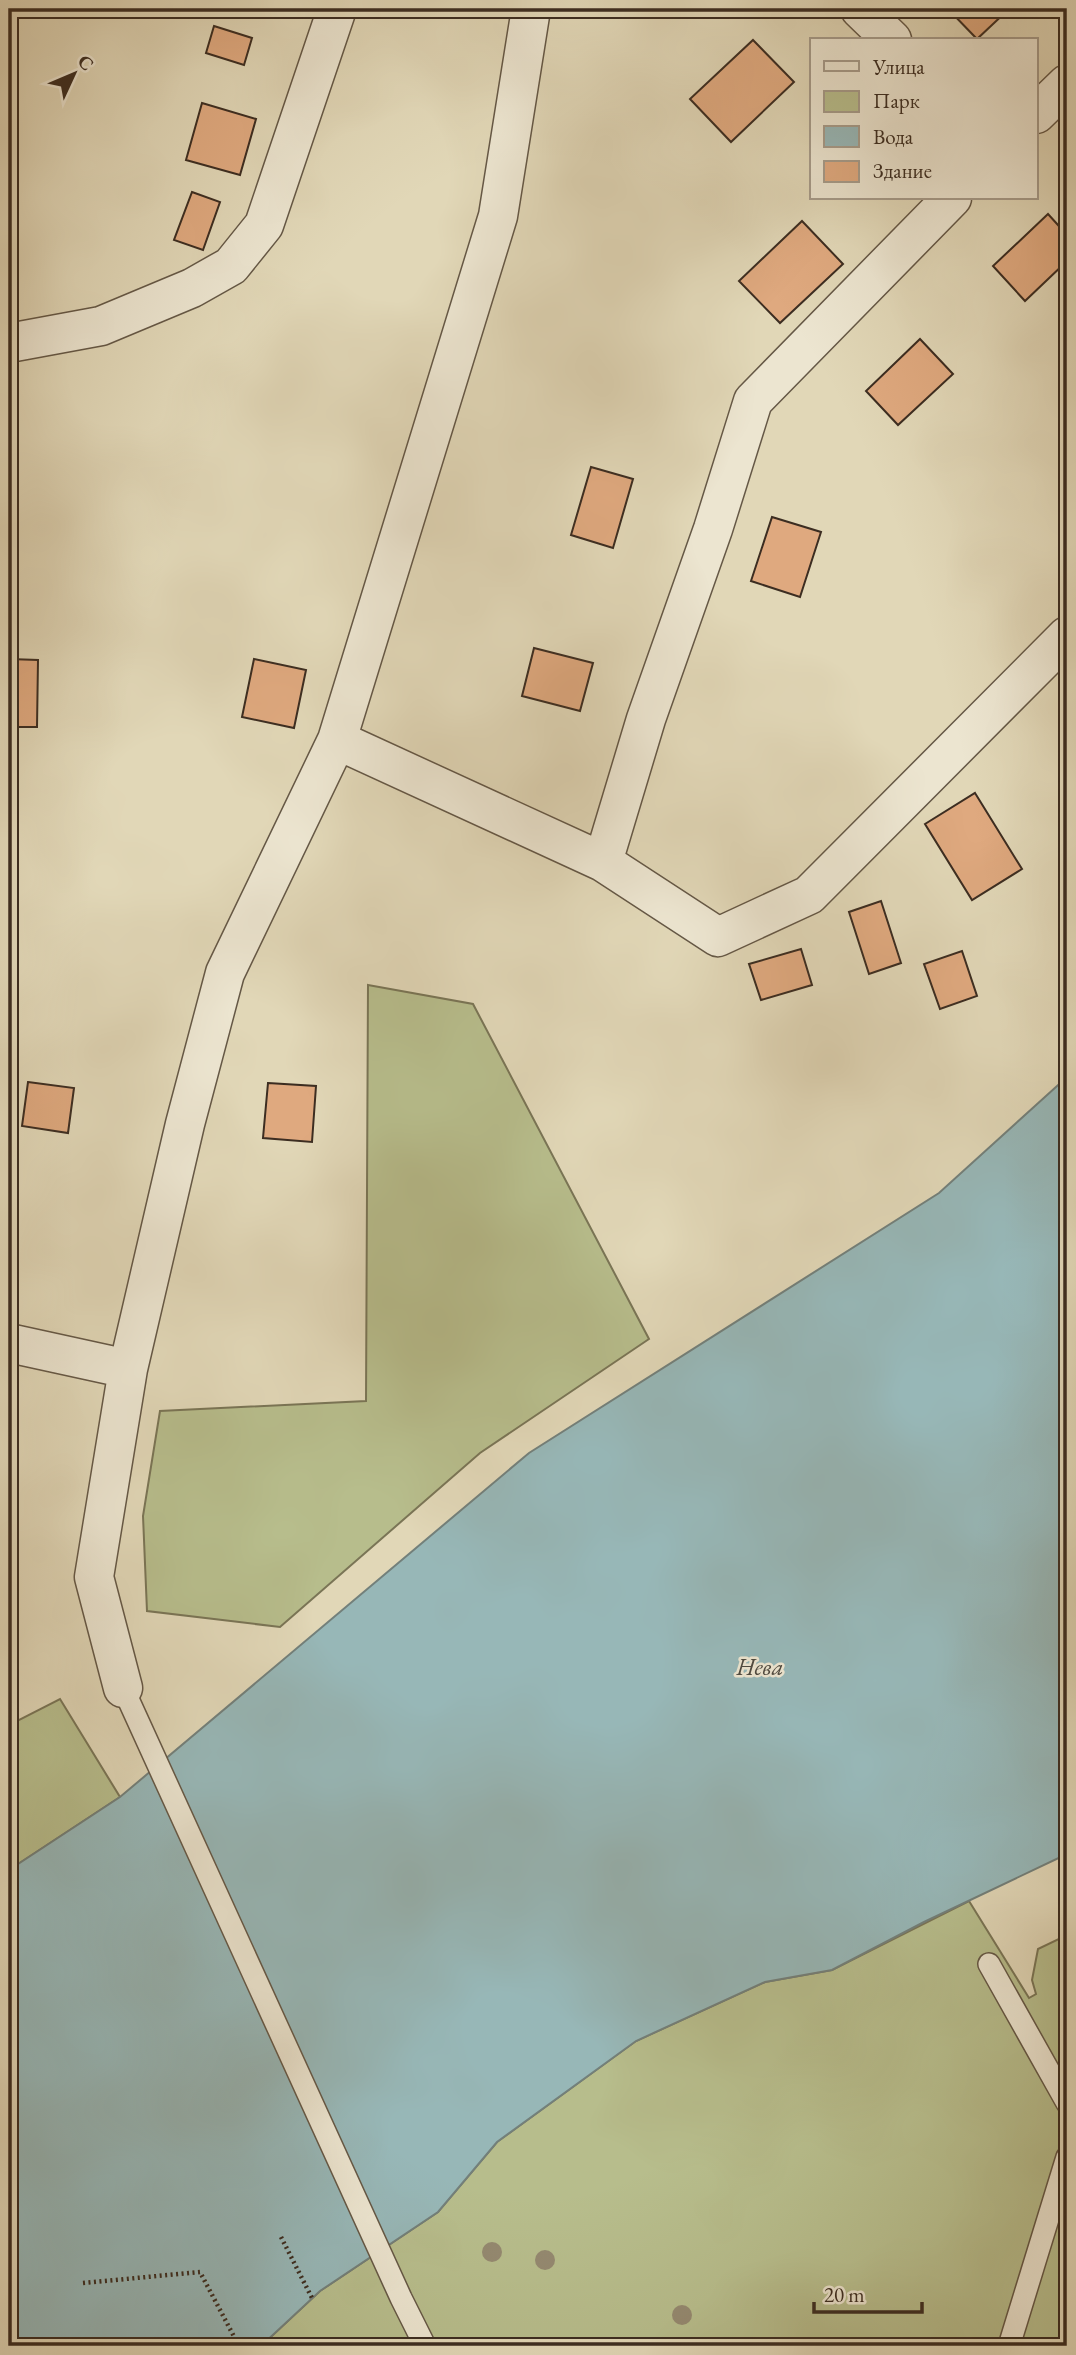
<svg xmlns="http://www.w3.org/2000/svg" width="1076" height="2355" font-family="'EB Garamond',serif">
	<style>
		.green { fill: #b7bd8c; stroke: #7a7556; stroke-width: 2 }
		.water { fill: #97b7b7; stroke: #73807b; stroke-width: 2 }
		.building { fill: #dfa97f; stroke: #3c2d21; stroke-width: 2 }
		.lines { fill: none; stroke-linecap: round; stroke-linejoin: round }
		.lane-casing { stroke: #655846; stroke-width: 24 }
		.street-casing { stroke: #655846; stroke-width: 41 }
		.path { stroke: #3c2d21; stroke-width: 4.5; stroke-dasharray: 2 3.5; stroke-linecap: butt }
		.lane { stroke: #ece5d0; stroke-width: 21 }
		.street { stroke: #ece5d0; stroke-width: 38 }
		.tree { fill: #948970 }
		.labels { text-anchor: middle; dominant-baseline: central; stroke-width: 5; stroke-linejoin: round; paint-order: stroke }
		.water-label { font-size: 24px; font-style: italic; fill: #4e493f; stroke: #ece5d0 }
	</style>
	<rect width="100%" height="100%" fill="#e1d7b7"/>
	<filter id="stains"><feTurbulence type="fractalNoise" baseFrequency=".00286" numOctaves="4"/><feColorMatrix values="0 0 0 0 .2 0 0 0 0 .09 0 0 0 0 .02 0 0 0 .5 -.17"/></filter>
	<radialGradient id="worn" r=".72"><stop offset=".6" stop-color="#630" stop-opacity="0"/><stop offset="1" stop-color="#630" stop-opacity=".3"/></radialGradient>
	<path class="green" d="M368,985l105,19 176,335 -169,114 -200,174 -133,-16 -4,-95 17,-105 206,-10z
		M60,1699l60,98 -111,73v-145z
		M969,1901l60,97 7,-4 -4,-14 6,-31 29,-14v411h-806l59,-55 118,-79 59,-70 139,-101 129,-59 67,-12z"/>
	<path class="water" d="M1067,1077v777l-143,68 -92,48 -67,12 -129,59 -139,101 -59,70 -118,79 -59,55h-252v-476l111,-73 409,-344 410,-260z"/>
	<path class="building" d="M948,9h61l-32,30z
		M214,26l38,12 -8,27 -38,-12z
		M753,40l41,42 -63,60 -41,-43z
		M202,103l54,16 -16,56 -54,-15z
		M192,192l28,10 -17,48 -29,-10z
		M1048,214l19,21v26l-42,40 -32,-35z
		M802,221l41,43 -63,59 -41,-42z
		M920,339l33,35 -55,51 -32,-34z
		M591,467l42,12 -20,69 -42,-13z
		M772,517l49,15 -21,65 -49,-16z
		M534,648l59,15 -13,48 -58,-15z
		M9,659l29,1 -1,67h-28z
		M254,659l52,11 -12,58 -52,-11z
		M975,793l47,76 -50,31 -47,-76z
		M881,901l20,62 -32,11 -20,-62z
		M801,949l11,36 -51,15 -12,-36z
		M962,951l15,45 -37,13 -16,-45z
		M28,1082l46,6 -6,45 -46,-7z
		M268,1083l48,3 -4,56 -49,-4z"/>
	<g class="lines">
		<defs>
			<path id="lane" d="M123,1688l278,610 24,48
				M989,1964l78,139
				M1009,2346l58,-189"/>
			<path id="street" d="M860,9l32,31
				M1036,114l31,-30
				M9,343l92,-17 91,-38 39,-22 33,-41 73,-216
				M337,740l266,122 115,75 91,-42 258,-259
				M603,862l43,-143 67,-190 40,-128 199,-203
				M9,1343l119,26
				M123,1688l-29,-111 34,-208 57,-245 40,-151 112,-233 161,-524 33,-207"/>
		</defs>
		<use href="#lane" class="lane-casing"/>
		<use href="#street" class="street-casing"/>
		<path class="path" d="M281,2237l31,61
			M83,2283l117,-11 39,74"/>
		<use href="#lane" class="lane"/>
		<use href="#street" class="street"/>
	</g>
	<g class="tree">
		<circle cx="492" cy="2252" r="10"/>
		<circle cx="545" cy="2260" r="10"/>
		<circle cx="682" cy="2315" r="10"/>
	</g>
	<g class="labels">
		<g class="water-label">
			<text x="760" y="1666">Нева</text>
		</g>
	</g>
	<rect width="1076" height="2355" fill="none" stroke="#e1d7b7" stroke-width="35"/>
	<rect x="10" y="10" width="1055" height="2334" fill="none" stroke="#3c2d21" stroke-width="3.5"/>
	<rect x="18" y="18" width="1041" height="2320" fill="none" stroke="#3c2d21" stroke-width="2"/>
	<rect x="810" y="38" width="228" height="161" fill="#ece5d0" stroke="#a69b8a" stroke-width="2"/>
	<rect x="824" y="61" width="35" height="10" fill="#ece5d0" stroke="#a69b8a" stroke-width="2"/>
	<text x="873" y="74" font-size="21" fill="#3c2d21">Улица</text>
	<rect x="824" y="91" width="35" height="21" fill="#b7bd8c" stroke="#a69b8a" stroke-width="2"/>
	<text x="873" y="108" font-size="21" fill="#3c2d21">Парк</text>
	<rect x="824" y="126" width="35" height="21" fill="#97b7b7" stroke="#a69b8a" stroke-width="2"/>
	<text x="873" y="144" font-size="21" fill="#3c2d21">Вода</text>
	<rect x="824" y="161" width="35" height="21" fill="#dfa97f" stroke="#a69b8a" stroke-width="2"/>
	<text x="873" y="178" font-size="21" fill="#3c2d21">Здание</text>
	<g transform="translate(74 74) rotate(46)" stroke="#ece5d0" stroke-width="5" paint-order="stroke">
	<path d="M0-5L12 26L0 18L-12 26Z" fill="#3c2d21"/>
	<text y="-10" font-size="19" font-weight="bold" text-anchor="middle" fill="#3c2d21">С</text>
	</g>
	<path d="M814 2302v10h108v-10" fill="none" stroke="#3c2d21" stroke-width="3.5"/>
	<text x="824" y="2302" font-size="21" fill="#3c2d21" stroke="#ece5d0" stroke-width="5" paint-order="stroke">20 m</text>
	<rect width="100%" height="100%" filter="url(#stains)"/>
	<rect width="100%" height="100%" fill="url(#worn)"/>
</svg>
